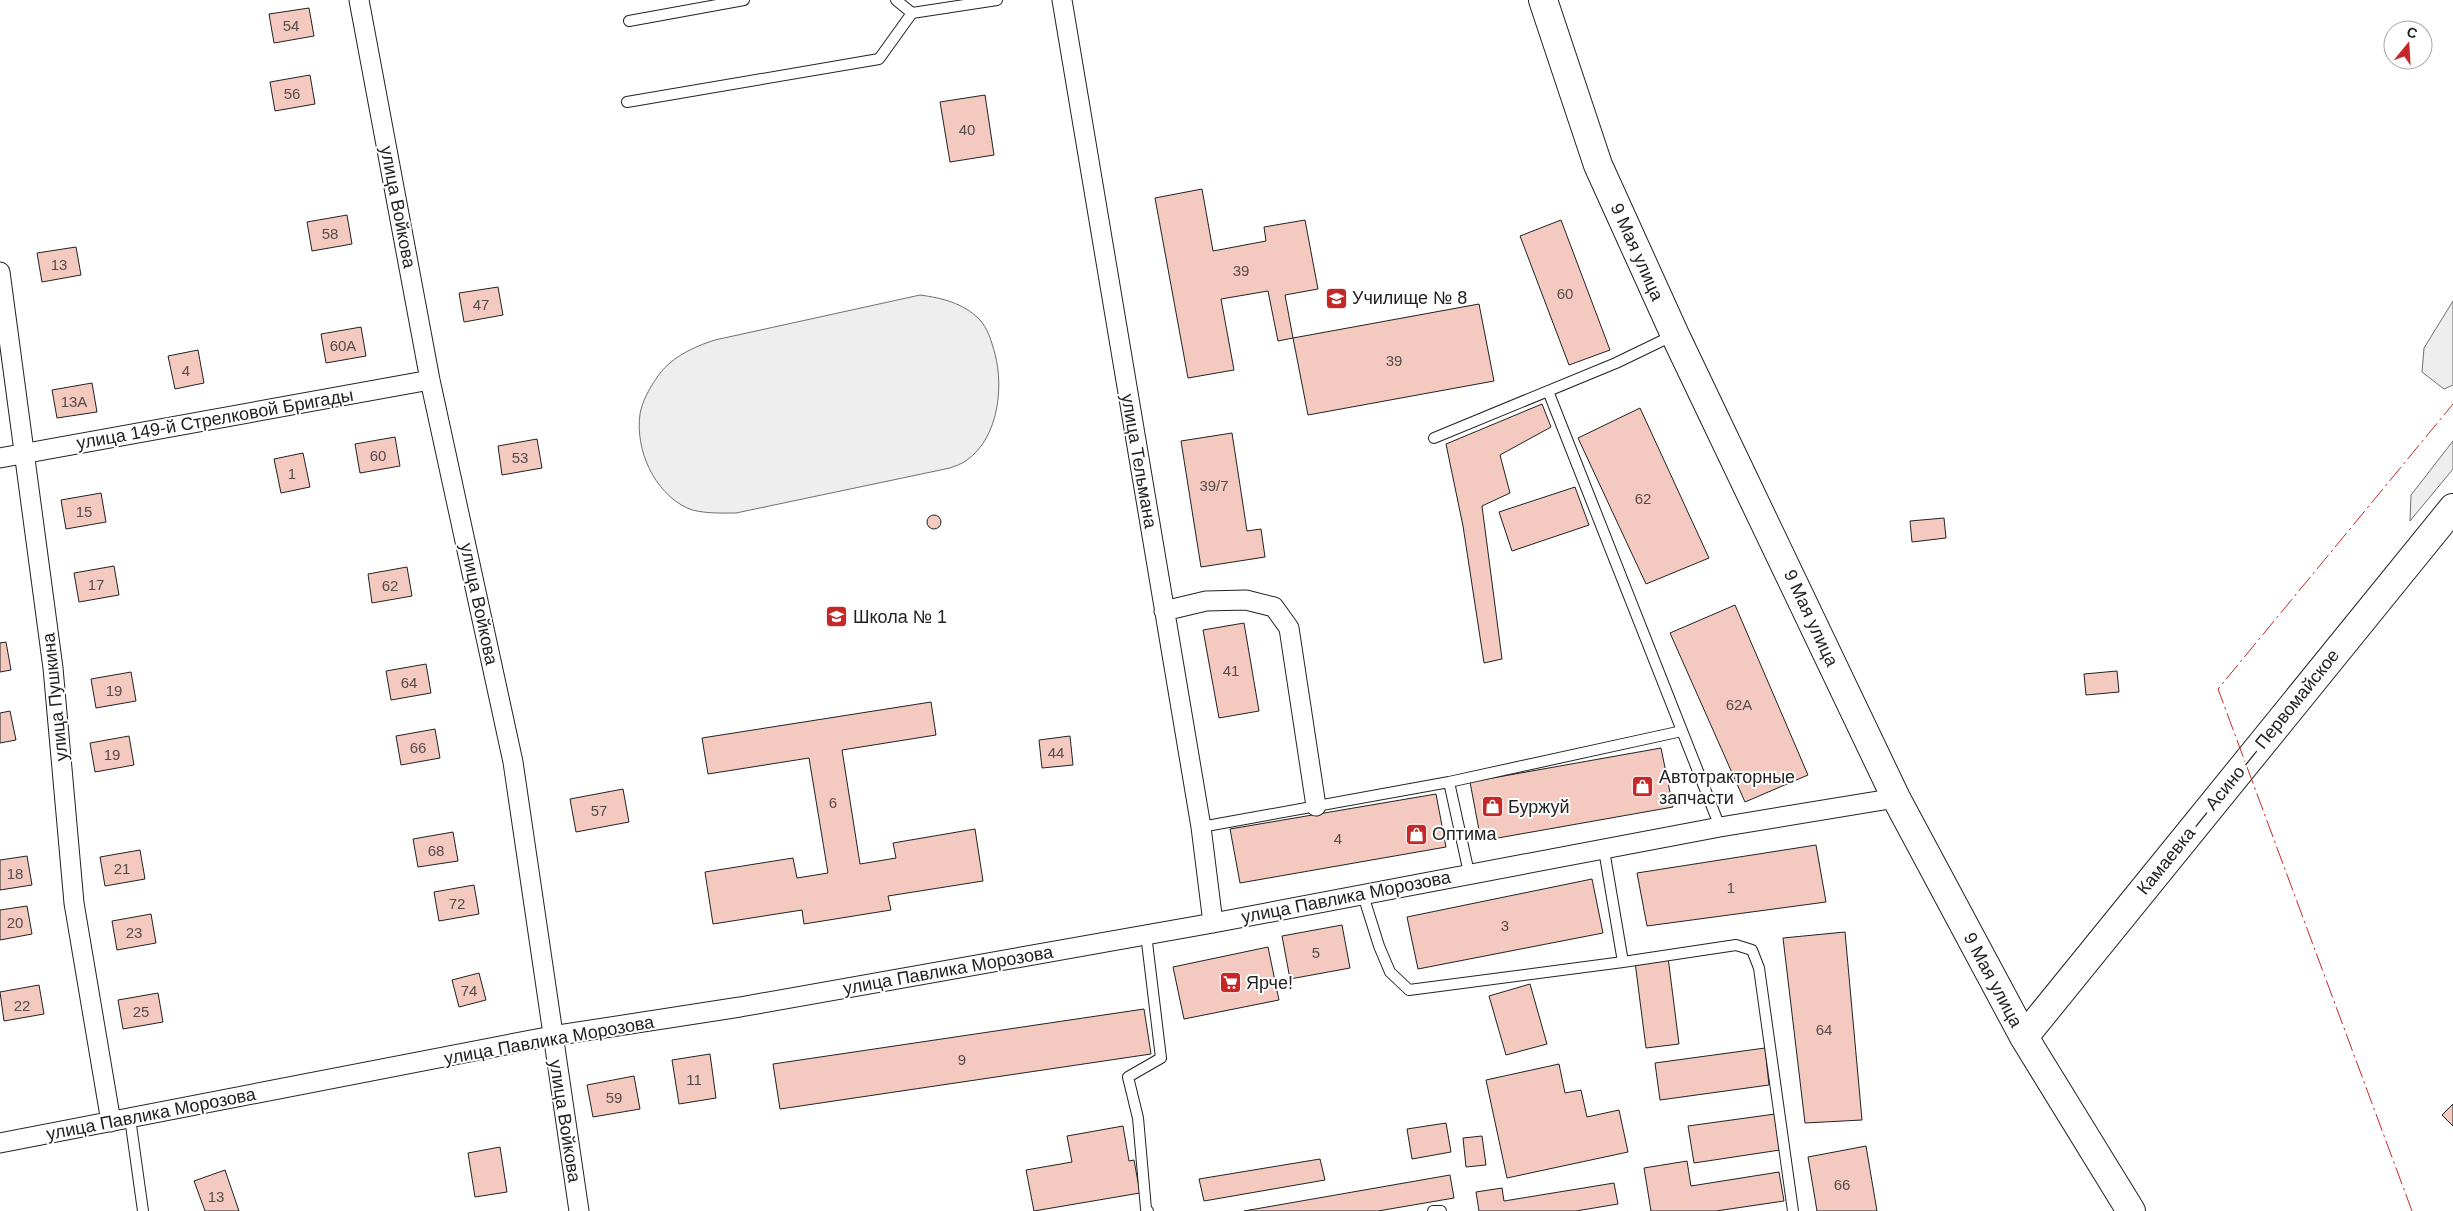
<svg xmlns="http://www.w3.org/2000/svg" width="2453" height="1211" font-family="Helvetica,sans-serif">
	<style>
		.green { fill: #eee; stroke: #6f6f6f }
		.building { fill: #f3c9c0; stroke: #222 }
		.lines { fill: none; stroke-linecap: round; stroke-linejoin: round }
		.service-casing { stroke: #222; stroke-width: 12 }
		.minor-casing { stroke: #222; stroke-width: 21 }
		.secondary-casing { stroke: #222; stroke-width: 30 }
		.service { stroke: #fff; stroke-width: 10 }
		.minor { stroke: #fff; stroke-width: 19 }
		.secondary { stroke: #fff; stroke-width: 28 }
		.power { stroke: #c62828; stroke-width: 1; stroke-dasharray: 18 4 2.5 4; stroke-linecap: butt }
		.labels { text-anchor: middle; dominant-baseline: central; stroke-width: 4; stroke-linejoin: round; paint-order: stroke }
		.number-label { font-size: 15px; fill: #564c4a }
		.street-label { font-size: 18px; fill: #222; stroke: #fff }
		.poi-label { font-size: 18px; fill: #222; stroke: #fff; text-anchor: start }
	</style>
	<rect width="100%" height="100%" fill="#fff"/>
	<path class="green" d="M920,295c22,3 43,8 59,24 9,9 13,24 16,35 9,34 3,84 -28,106 -5,4 -12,6 -17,8l-214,45c-15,0 -35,1 -49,-5 -33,-16 -52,-58 -47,-94 2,-12 9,-25 16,-35 13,-21 37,-32 59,-39z
		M2453,301v84l-9,4 -22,-17 2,-24z
		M2453,441v28l-43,52 1,-26z"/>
	<path class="building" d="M309,8l5,28 -40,7 -5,-29z
		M310,75l5,29 -40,7 -5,-29z
		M985,95l9,60 -44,7 -10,-60z
		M1202,189l11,62 53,-10 -2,-14 41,-7 13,69 -33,6 8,43 -15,3 -10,-50 -47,8 13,71 -46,8 -33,-180z
		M347,215l5,29 -40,7 -5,-29z
		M1561,220l49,130 -41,15 -49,-129z
		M76,247l5,28 -39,7 -5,-29z
		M498,287l5,28 -39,7 -5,-29z
		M1479,304l15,77 -186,34 -15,-77z
		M361,327l5,29 -40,7 -5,-29z
		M198,350l6,33 -29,6 -7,-33z
		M92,383l5,29 -40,6 -5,-28z
		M1542,404l9,23 -51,28 10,38 -28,13 20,153 -18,4 -21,-137 -17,-82z
		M1640,408l69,150 -63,26 -68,-146z
		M1232,433l15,98 14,-2 4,28 -64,10 -20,-126z
		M395,437l5,29 -40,7 -5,-29z
		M537,439l5,29 -40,7 -4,-29z
		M303,453l7,34 -29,6 -7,-34z
		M1575,487l14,38 -77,26 -13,-39z
		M101,493l5,29 -40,7 -5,-29z
		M927 522a7 7 0 1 1 14 0a7 7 0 1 1-14 0Z
		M1944,518l2,20 -34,4 -2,-21z
		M114,566l5,29 -40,7 -5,-29z
		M407,567l5,29 -40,7 -4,-29z
		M1735,605l73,170 -63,27 -75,-169z
		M1244,623l15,88 -40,7 -16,-88z
		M6,642l5,28 -11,2v-29z
		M426,664l5,29 -40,7 -5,-29z
		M2117,671l2,21 -33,3 -2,-21z
		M131,672l5,29 -40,7 -5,-29z
		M931,702l5,33 -94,15 18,114 36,-6 -3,-15 82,-14 8,52 -95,15 3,14 -87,14 -2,-14 -89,14 -8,-52 88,-14 4,20 31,-5 -19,-115 -101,16 -6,-36z
		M10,711l6,29 -16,3v-30z
		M435,729l5,29 -39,7 -5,-29z
		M129,736l5,29 -39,7 -5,-29z
		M1070,736l3,29 -31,3 -3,-28z
		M1661,748l12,59 -192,34 -11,-59z
		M623,789l6,33 -53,10 -6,-33z
		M1436,794l10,53 -206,36 -10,-54z
		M453,832l5,29 -40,6 -5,-28z
		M1816,845l10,57 -179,24 -10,-53z
		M140,850l5,29 -40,7 -5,-29z
		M27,856l5,29 -32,5v-30z
		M1592,879l11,54 -185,36 -11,-52z
		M474,885l5,29 -40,7 -5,-29z
		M27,906l5,28 -32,6v-30z
		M151,914l5,29 -39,7 -5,-29z
		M1342,925l8,43 -60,11 -8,-43z
		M1845,932l17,188 -57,3 -22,-185z
		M1268,947l11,53 -95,19 -11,-52z
		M1668,957l11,87 -33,4 -11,-86z
		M479,973l7,27 -27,7 -7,-27z
		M1530,984l17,60 -41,11 -17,-59z
		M39,985l5,29 -40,7 -4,-29z
		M158,993l5,29 -40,7 -5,-29z
		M1144,1009l7,45 -371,55 -7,-45z
		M1765,1048l4,37 -109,15 -5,-37z
		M710,1054l6,44 -37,6 -7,-44z
		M1559,1064l6,29 16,-3 6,27 32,-7 9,42 -121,26 -21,-98z
		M634,1076l6,33 -47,8 -6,-32z
		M2453,1104v22l-11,-11z
		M1775,1114l5,36 -86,13 -6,-37z
		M1446,1123l5,29 -39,7 -5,-30z
		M1123,1126l6,35 5,-1 6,33 -106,18 -8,-41 46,-8 -5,-26z
		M1482,1136l4,29 -20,2 -3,-29z
		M1866,1146l11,65h-60l-9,-54z
		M500,1147l7,45 -32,5 -7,-44z
		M1320,1159l5,21 -121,21 -5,-22z
		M1687,1161l4,25 88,-14 5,29 -68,10h-65l-7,-43z
		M225,1170l14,41h-34l-11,-30z
		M1450,1175l4,23 -76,13h-134z
		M1614,1183l4,21 -42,7h-97l-3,-19 26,-4 2,13z"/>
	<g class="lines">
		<defs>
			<path id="service" d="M896,0l16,13
				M629,21l115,-21
				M627,102l252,-43 33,-46 85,-13
				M1548,391l172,436
				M1434,438l182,-75 58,-28
				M1449,782l20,91
				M1201,827l248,-45 233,-51
				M1604,850l19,112
				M1363,895l16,51 11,26 19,18 214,-28 113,-17 16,5 7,18 34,243
				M1146,934l15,124 -33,19 10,41 8,91 2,2
				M130,1118l13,93
				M1433,1211h8"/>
			<path id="minor" d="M359,0l71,380 83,382 66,449
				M1062,0l139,827 12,96
				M0,272l53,396 21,235 37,219
				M0,458l430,-78
				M1164,611l42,-10 40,-1 28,7 15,21 27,178
				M0,1143l552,-107 188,-29 473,-84 507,-96 176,-29"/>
			<path id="secondary" d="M1543,0l55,165 77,170 221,463 128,239 107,174
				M2024,1037l429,-529"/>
		</defs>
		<use href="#service" class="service-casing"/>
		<use href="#minor" class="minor-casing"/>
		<use href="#secondary" class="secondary-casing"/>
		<use href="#service" class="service"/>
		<use href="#minor" class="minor"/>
		<use href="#secondary" class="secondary"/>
		<path class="power" d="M2412,1211l-194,-522 235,-285"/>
	</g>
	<defs>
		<symbol id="school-square" viewBox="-11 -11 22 22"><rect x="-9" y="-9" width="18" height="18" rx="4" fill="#c62828" stroke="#fff"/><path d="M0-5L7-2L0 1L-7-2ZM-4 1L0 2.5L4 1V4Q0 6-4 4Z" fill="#fff"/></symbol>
		<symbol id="shop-square" viewBox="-11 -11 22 22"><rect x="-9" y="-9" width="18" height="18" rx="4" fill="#c62828" stroke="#fff"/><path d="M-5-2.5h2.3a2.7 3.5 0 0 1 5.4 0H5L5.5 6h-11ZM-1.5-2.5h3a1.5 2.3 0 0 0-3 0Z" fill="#fff"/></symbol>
		<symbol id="supermarket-square" viewBox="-11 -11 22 22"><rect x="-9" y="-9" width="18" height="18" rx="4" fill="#c62828" stroke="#fff"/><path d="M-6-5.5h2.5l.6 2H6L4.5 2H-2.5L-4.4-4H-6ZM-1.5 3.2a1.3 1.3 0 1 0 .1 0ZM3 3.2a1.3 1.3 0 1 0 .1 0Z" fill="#fff"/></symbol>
	</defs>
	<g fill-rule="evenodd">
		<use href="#school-square" x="1324" y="286" width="25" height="25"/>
		<use href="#school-square" x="824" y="604" width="25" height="25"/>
		<use href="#shop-square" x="1630" y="774" width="25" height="25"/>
		<use href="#shop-square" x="1480" y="794" width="25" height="25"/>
		<use href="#shop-square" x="1404" y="822" width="25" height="25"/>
		<use href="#supermarket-square" x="1218" y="970" width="25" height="25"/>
	</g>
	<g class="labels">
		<g class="number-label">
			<text x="291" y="25">54</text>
			<text x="292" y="93">56</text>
			<text x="967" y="129">40</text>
			<text x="330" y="233">58</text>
			<text x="59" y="264">13</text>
			<text x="1241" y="270">39</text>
			<text x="1565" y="293">60</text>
			<text x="481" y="304">47</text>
			<text x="343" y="345">60А</text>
			<text x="1394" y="360">39</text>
			<text x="186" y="370">4</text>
			<text x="74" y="401">13А</text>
			<text x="378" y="455">60</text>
			<text x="520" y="457">53</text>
			<text x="292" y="473">1</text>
			<text x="1214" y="485">39/7</text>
			<text x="1643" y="498">62</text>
			<text x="84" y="511">15</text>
			<text x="96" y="584">17</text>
			<text x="390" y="585">62</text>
			<text x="1231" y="670">41</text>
			<text x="409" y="682">64</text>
			<text x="114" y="690">19</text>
			<text x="1739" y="704">62А</text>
			<text x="418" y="747">66</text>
			<text x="1056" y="752">44</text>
			<text x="112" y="754">19</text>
			<text x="833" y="802">6</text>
			<text x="599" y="810">57</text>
			<text x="1338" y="838">4</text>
			<text x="436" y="850">68</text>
			<text x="122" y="868">21</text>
			<text x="15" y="873">18</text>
			<text x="1731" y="887">1</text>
			<text x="457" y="903">72</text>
			<text x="15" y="922">20</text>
			<text x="1505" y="925">3</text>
			<text x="134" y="932">23</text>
			<text x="1316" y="952">5</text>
			<text x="469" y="990">74</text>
			<text x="22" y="1005">22</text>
			<text x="141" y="1011">25</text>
			<text x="1824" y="1029">64</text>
			<text x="962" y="1059">9</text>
			<text x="694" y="1079">11</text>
			<text x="614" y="1097">59</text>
			<text x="1842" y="1184">66</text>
			<text x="216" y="1196">13</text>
		</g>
		<g class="street-label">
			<text transform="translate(398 207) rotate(79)">улица Войкова</text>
			<text transform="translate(1637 252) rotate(66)">9 Мая улица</text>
			<text transform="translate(215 419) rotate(-10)">улица 149-й Стрелковой Бригады</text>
			<text transform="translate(1139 461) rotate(80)">улица Тельмана</text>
			<text transform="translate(479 604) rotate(78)">улица Войкова</text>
			<text transform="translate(1811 618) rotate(65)">9 Мая улица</text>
			<text transform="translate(55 697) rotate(-96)">улица Пушкина</text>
			<text transform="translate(2238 772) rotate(-51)">Камаевка — Асино — Первомайское</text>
			<text transform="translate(1346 897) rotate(-11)">улица Павлика Морозова</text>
			<text transform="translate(948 970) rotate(-10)">улица Павлика Морозова</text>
			<text transform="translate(1993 980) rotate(62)">9 Мая улица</text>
			<text transform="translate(549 1040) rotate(-10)">улица Павлика Морозова</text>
			<text transform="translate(151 1114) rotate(-11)">улица Павлика Морозова</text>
			<text transform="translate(565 1121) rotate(81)">улица Войкова</text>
		</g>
		<g class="poi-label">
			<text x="1352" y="298">Училище № 8</text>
			<text x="853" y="617">Школа № 1</text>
			<text x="1659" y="777">Автотракторные<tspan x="1659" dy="21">запчасти</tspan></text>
			<text x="1508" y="807">Буржуй</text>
			<text x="1432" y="834">Оптима</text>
			<text x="1246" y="983">Ярче!</text>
		</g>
	</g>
	<g transform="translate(2408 45) rotate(18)"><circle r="24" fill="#ffffff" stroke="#a7a7a7"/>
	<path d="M0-4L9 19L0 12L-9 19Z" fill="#c62828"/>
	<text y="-8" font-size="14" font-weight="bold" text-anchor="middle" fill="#222222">С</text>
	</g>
</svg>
